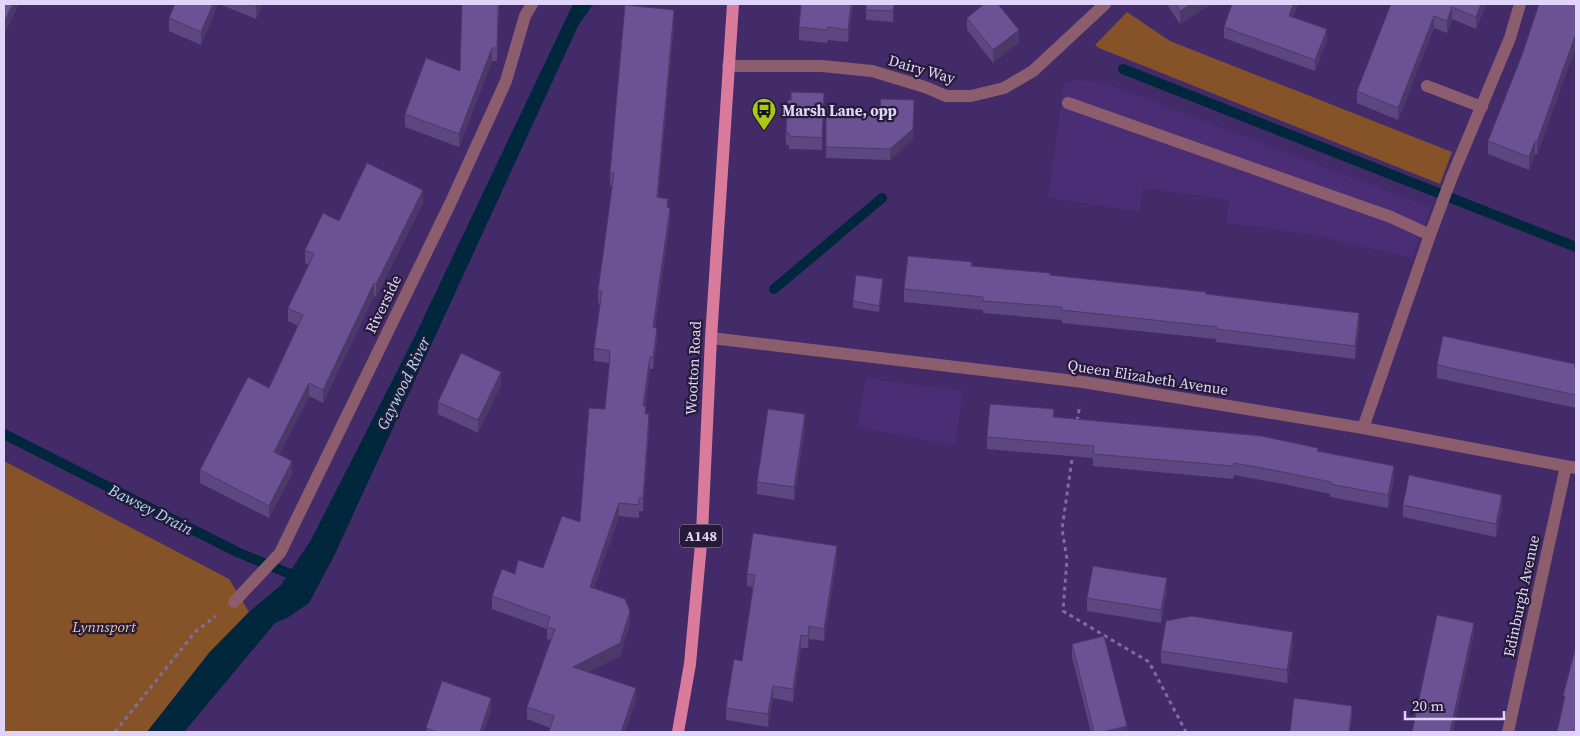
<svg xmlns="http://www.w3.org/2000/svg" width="1580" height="736" font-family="'Source Serif 4',serif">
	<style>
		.built { fill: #4a2d74 }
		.green { fill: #855327 }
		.water { fill: #01273d }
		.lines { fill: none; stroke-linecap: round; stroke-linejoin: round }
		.stream { stroke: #01273d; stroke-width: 10 }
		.path { stroke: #806ca2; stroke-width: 3; stroke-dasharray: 4 4; stroke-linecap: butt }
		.service { stroke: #8c5d6c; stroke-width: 12 }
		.pedestrian { stroke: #8c5d6c; stroke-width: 12 }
		.minor { stroke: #8c5d6c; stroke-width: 12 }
		.primary { stroke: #da7b9b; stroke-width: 12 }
		.wall { fill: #5c4780 }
		.shaded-wall { fill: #4b3968 }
		.building { fill: #6b5295; stroke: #4b3968 }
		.labels { text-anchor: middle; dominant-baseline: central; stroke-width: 4.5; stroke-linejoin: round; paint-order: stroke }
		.shield { fill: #251b37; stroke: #a89cc0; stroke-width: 1 }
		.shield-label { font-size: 14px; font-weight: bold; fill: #e0d4fb }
		.street-label { font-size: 15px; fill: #e0d4fb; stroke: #251b37 }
		.poi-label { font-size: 15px; font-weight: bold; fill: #e0d4fb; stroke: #251b37; text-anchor: start }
		.park-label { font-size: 15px; font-style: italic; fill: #efc2a0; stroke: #251b37 }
		.water-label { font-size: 16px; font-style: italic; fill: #a9dafc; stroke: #251b37 }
	</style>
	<rect width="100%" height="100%" fill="#432a69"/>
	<path class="built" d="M1076,80l15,1 25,6 192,74 123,46 -19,51 -94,-22 -92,-13 3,-23 -86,-12 -3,24 -92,-14 16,-115z
		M866,378l97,13 -8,55 -98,-19z"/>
	<path class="green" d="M1127,12l43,29 282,111 -12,32 -341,-136 -4,-3z
		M4,461l225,118 20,33 -40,41 -62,79h-143z"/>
	<path class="water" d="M573,4h20l-15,22 -244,530 -25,47 -22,15 -12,5 -91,109h-37l62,-79 40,-41 32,-27 30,-45 103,-202z"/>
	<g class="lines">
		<path class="stream" d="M1123,69l453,178
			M774,289l108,-91
			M4,434l233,118 63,26"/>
		<path class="path" d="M1077,421l3,-16
			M1073,452l-11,77 5,30 -4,52 86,51 37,70
			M115,732l81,-101 20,-15"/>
		<path class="service" d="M1068,103l323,114 39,18 -67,193"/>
		<path class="pedestrian" d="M1430,235l21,-56"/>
		<path class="minor" d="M728,66h94l50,5 53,16 21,9h25l33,-8 29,-17 72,-67
			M1427,86l55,21
			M1451,179l59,-141 10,-34
			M711,338l372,44 280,46 213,40
			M234,602l46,-49 170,-349 56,-123 19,-65 7,-12
			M1508,732l58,-266"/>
		<path class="primary" d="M678,732l12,-68 12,-131 9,-195 22,-334"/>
	</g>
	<path class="wall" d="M175,4h43l-17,41 -32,-14v-13z
		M219,4h43l-6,15z
		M462,4h37l-2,57h-5l-33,86 -54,-20v-13l55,-43z
		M853,4l-5,38 -20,-2 -1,3 -28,-3v-13z
		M866,4h28l-1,18 -27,-2z
		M1167,4h44l-31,20z
		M1232,4h66l-5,13 34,23 -12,31 -91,-33v-11z
		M1391,4h95l-10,25 -24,-10 -5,14 -13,-5 -36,92 -41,-17v-12z
		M1576,4v45h-1l-38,105h-2l-6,16 -41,-16v-13z
		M967,18l52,24 -26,21 -26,-33z
		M674,23l-16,175 10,10 2,13 -15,106 2,13 -4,29h-3l-5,37 1,8 3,13 -6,84h-4v7l-20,-2 -25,72 36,35 -10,33 -32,16 48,29 -86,27 -23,-9v-12l24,-67 -4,-1v-10l-55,-20v-13l23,-22 28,-6 37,-46 25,-113 4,-39v-7l-15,-2v-13l6,-44 -2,-1v-12l15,-105h-3v-13z
		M791,100l33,6 -2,44 -33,-1v-4h-3v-13z
		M826,116l87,23 -23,21 -64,-2z
		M423,203l-47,94 -2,-1 -51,107 -14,-7 -30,59 13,19 -23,44 -69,-35v-13l69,-82 29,-62 -10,-5v-13l21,-43 -4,-2v-13l34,-29z
		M972,266l234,28 153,32 -4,33 -139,-17v-3l-154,-16v-3l-79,-7v-3l-79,-8v-13z
		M883,286l-4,26 -26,-4v-7z
		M1437,365l139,2v41l-139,-30z
		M501,385l-23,48 -40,-19v-12z
		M1054,417l264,34 76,27 -6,30 -58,-11v-3l-47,-10 -49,-9 -1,4 -140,-13v-8l-106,-9v-12z
		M805,427l-11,73 -37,-6v-12z
		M1403,505l99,2 -6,30 -93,-20z
		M837,558l-13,83 -15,-2 -1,9h-7l-8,54 -20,-4 -5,29 -42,-7v-12l16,-47 11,-74 -6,-1v-12z
		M1167,590l-6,33 -74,-12v-13z
		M1072,644l55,88h-36l-19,-75z
		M1293,645l-6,38 -126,-20v-12z
		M491,710l-7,22h-58v-4z"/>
	<path class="shaded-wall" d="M13,4h6l-15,31v-13z
		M213,4h5l-17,41v-13z
		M257,4h5l-6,15v-12z
		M851,4h2l-5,38v-12z
		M1191,4h20l-31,20v-13z
		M1293,4h5l-9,23v-11z
		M1481,4h5l-10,25v-12z
		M1452,7v12l-5,14v-12z
		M674,10v13l-17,187v-13z
		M1434,16v12l-36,92v-12z
		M1327,29v11l-12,31v-11z
		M1019,30v12l-26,21v-13z
		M1575,36v13l-38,105v-12z
		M492,48v13l-33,86v-13z
		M824,93v13l-2,44v-12z
		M914,100l-1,39 -23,21v-11z
		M1535,141v13l-6,16v-13z
		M423,190v13l-47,94v-13z
		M670,208v13l-17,119v-13z
		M883,279v7l-4,26v-6z
		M374,283v13l-51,107v-13z
		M1359,313v13l-4,33v-13z
		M657,328v12l-4,29v-12z
		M650,357v12l-7,49v-12z
		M501,372v13l-23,48v-13z
		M309,383v13l-35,69v-13z
		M649,414v13l-6,84v-13z
		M805,414v13l-11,73v-13z
		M292,461v13l-23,44v-12z
		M1394,466v12l-6,30v-13z
		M1502,495v12l-6,30v-13z
		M619,503v13l-29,84v-13z
		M837,546v12l-13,83v-12z
		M1167,578v12l-6,33v-13z
		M630,611v12l-10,33 -47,23v-12z
		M1474,623v12l-21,97h-3z
		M809,626v13l-1,9v-12z
		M1293,632v13l-6,38v-13z
		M801,635v13l-8,54v-13z
		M773,686v12l-5,29v-13z
		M636,688v13l-11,31h-4z
		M491,698v12l-7,22h-4z
		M1352,706v13l-2,13h-1z
		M1127,726v6h-25z"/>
	<path class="building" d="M4,4h9l-9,18z
		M175,4h38l-12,28 -32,-14z
		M249,4h8l-1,3z
		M462,4h36l-1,44h-5l-33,86 -54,-20 21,-56 34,13z
		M801,4h50l-3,26 -20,-3 -1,3 -28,-3z
		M866,4h28l-1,7 -27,-1z
		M984,4h14l21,26 -26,20 -26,-32z
		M1175,4h16l-11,7z
		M1232,4h61l-4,12 38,13 -12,31 -91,-33z
		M1391,4h90l-5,13 -24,-10 -5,14 -13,-5 -36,92 -41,-17z
		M1539,4h34l3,1v32l-1,-1 -38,106 -2,-1 -6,16 -41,-16 34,-86z
		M625,5l49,5 -17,187 11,2 -1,8 3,1 -17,119 4,1 -4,29h-3l-7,49h3l-1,8h4l-6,84h-4v7l-20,-2 -29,84 35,12 5,12 -10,32 -47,24 63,21 -15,44h-72l5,-16 -27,-9 28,-78 -8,-2 3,-10 -58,-21 10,-27 13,5 3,-14 25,8 19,-52 18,6 9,-114 16,1 5,-51h-1l1,-7 -16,-3 8,-57h-4l16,-118h-4z
		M791,92l33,1 -2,45 -33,-2v-3l-3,-1 2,-32h3z
		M881,99l33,1 -1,29 -23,20 -64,-2v-31h53z
		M367,163l56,27 -47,94 -2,-1 -51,107 -14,-7 -35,69 18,9 -23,45 -69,-36 48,-93 21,11 34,-73 -15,-7 26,-54 -9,-4 18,-37 16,8z
		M908,256l64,6 -1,4 79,7v2l156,17v2l153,19 -4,33 -139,-17 1,-2 -155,-17v-3l-79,-6v-4l-79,-8z
		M856,275l27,4 -4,27 -26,-5z
		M1443,336l132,28 -1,3h2v28l-139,-30z
		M461,353l40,19 -23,48 -40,-18z
		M990,404l64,5 -1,8 208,19 57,12 -1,3 77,15 -6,29 -58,-11 1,-2 -48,-10 -49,-9 -1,3 -140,-12 1,-8 -107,-9z
		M768,409l37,5 -11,73 -37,-5z
		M1409,475l93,20 -6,29 -93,-19z
		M753,533l84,13 -13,83 -15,-3 -1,10 -7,-1 -8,54 -20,-3 -5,28 -42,-6 8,-49 8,2 13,-86 -8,-1z
		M1093,566l74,12 -6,32 -74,-12z
		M1437,615l37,8 -24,109h-38z
		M1191,616l102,16 -6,38 -126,-19 5,-30z
		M1104,636l23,90 -25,6h-8l-22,-88z
		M1576,646v86h-19l8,-36h-2z
		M442,681l49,17 -11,34h-43l-11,-4z
		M1294,698l58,8 -3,26h-59z"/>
	<defs>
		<symbol id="bus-pin" viewBox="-11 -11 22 30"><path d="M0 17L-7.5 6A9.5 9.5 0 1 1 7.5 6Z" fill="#abc614" stroke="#251b37"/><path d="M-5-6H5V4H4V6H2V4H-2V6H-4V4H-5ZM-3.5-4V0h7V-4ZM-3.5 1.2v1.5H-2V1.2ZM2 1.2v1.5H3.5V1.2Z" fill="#111"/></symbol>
	</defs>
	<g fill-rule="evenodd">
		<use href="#bus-pin" x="750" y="96" width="28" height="38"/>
	</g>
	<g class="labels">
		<rect class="shield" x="680" y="524.5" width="42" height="23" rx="4"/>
		<g class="shield-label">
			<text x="701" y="536">A148</text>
		</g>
		<g class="street-label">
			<text transform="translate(922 69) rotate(16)">Dairy Way</text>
			<text transform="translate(383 304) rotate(-64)">Riverside</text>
			<text transform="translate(693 368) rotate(-87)">Wootton Road</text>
			<text transform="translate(1148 377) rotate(9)">Queen Elizabeth Avenue</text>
			<text transform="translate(1521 596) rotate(-78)">Edinburgh Avenue</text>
		</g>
		<g class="poi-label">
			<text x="782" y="110">Marsh Lane, opp</text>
		</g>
		<g class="park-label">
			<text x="104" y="626">Lynnsport</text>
		</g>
		<g class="water-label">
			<text transform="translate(403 383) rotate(-64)">Gaywood River</text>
			<text transform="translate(151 509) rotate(27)">Bawsey Drain</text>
		</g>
	</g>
	<rect width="1580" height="736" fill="none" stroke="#e0d4fb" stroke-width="10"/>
	<path d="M1405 711v8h99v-8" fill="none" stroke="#e0d4fb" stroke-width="2.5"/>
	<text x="1412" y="711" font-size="15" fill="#e0d4fb" stroke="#251b37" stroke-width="4" paint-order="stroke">20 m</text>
</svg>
